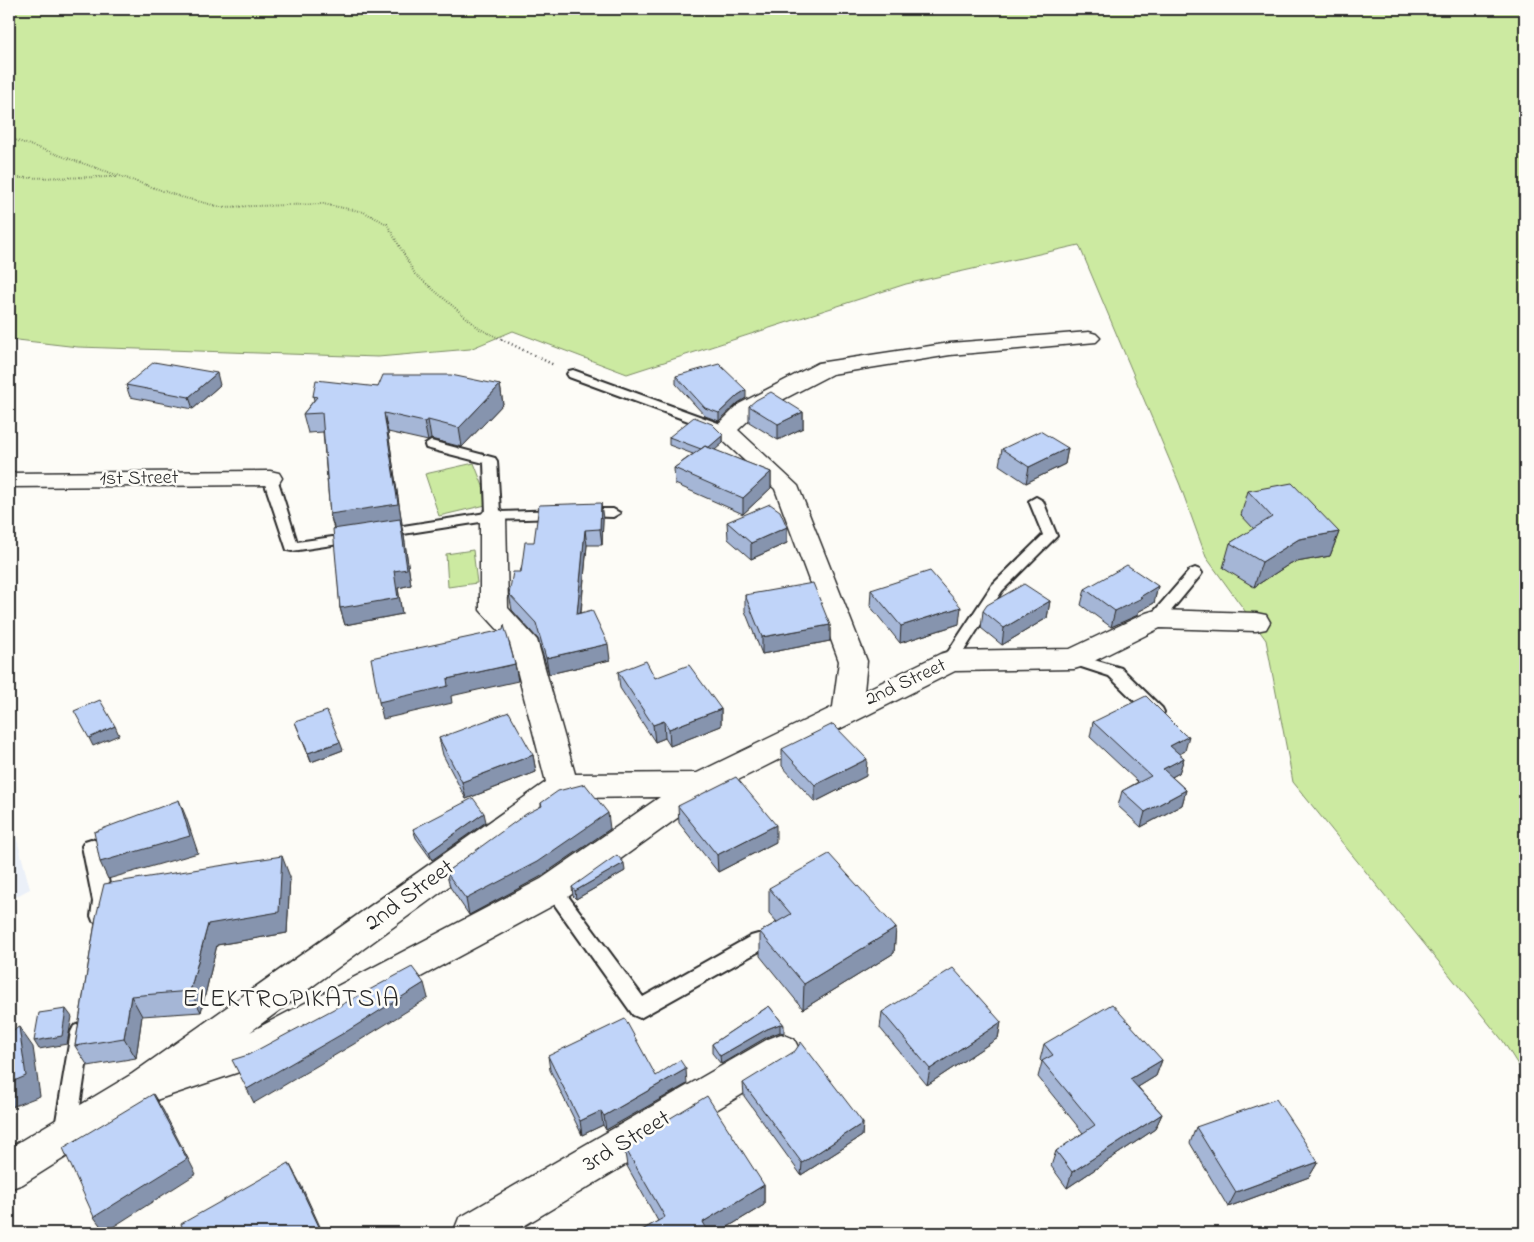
<svg xmlns="http://www.w3.org/2000/svg" width="1534" height="1242" font-family="'Indie Flower',sans-serif">
	<style>
		.built { fill: #ebf0f8 }
		.green { fill: #cceaa1; stroke: #7c8a66 }
		.lines { fill: none; stroke-linecap: round; stroke-linejoin: round }
		.lane-casing { stroke: #2b2b2b; stroke-width: 4 }
		.street-casing { stroke: #2b2b2b; stroke-width: 3 }
		.path-far1 { stroke: #2b2b2b; stroke-width: 2; stroke-dasharray: 0.5 2; stroke-linecap: butt }
		.path { stroke: #2b2b2b; stroke-width: 2.5; stroke-dasharray: 1 3; stroke-linecap: butt }
		.lane { fill: #fdfcf7; fill-rule: evenodd }
		.street { fill: #fdfcf7; fill-rule: evenodd }
		.wall { fill: #a5b6d6; stroke: #2b2b2b }
		.shaded-wall { fill: #8694ae; stroke: #2b2b2b }
		.building { fill: #c0d4f9; stroke: #2b2b2b }
		.labels { text-anchor: middle; dominant-baseline: central; stroke-width: 5; stroke-linejoin: round; paint-order: stroke }
		.street-label { font-size: 20px; fill: #2b2b2b; stroke: #fdfcf7 }
		.near-street-label { font-size: 24px; fill: #2b2b2b; stroke: #fdfcf7 }
		.near-quarter-label { font-size: 26px; letter-spacing: 1px; fill: #2b2b2b; stroke: #fdfcf7 }
	</style>
	<rect width="100%" height="100%" fill="#fdfcf7"/>
	<filter id="ink" filterUnits="userSpaceOnUse"><feTurbulence type="fractalNoise" baseFrequency=".02" numOctaves="2"/><feDisplacementMap in="SourceGraphic" scale="10" xChannelSelector="R" yChannelSelector="G"/><feConvolveMatrix kernelMatrix="1 2 1 2 8 2 1 2 1" color-interpolation-filters="sRGB"/></filter>
	<g filter="url(#ink)">
		<path class="built" d="M9,809l21,80 -21,11z"/>
		<path class="green" d="M9,9h1516v1067l-22,-35 -210,-259 -27,-142 -60,-83 -26,-72 -101,-240 -173,39 -279,90 -114,-43 -43,18 -92,8 -300,-10 -69,-8z
			M474,463l16,41 -51,12 -14,-42z
			M473,550l4,33 -29,4 -2,-33z"/>
		<g class="lines">
			<defs>
				<path id="lane" d="M573,370l156,57 2,3 -6,4 -4,-1 -152,-56 -2,-3 2,-3z
					M431,441l64,17 2,3 3,51 57,-2 7,4 -7,4 -64,2 -109,17 -5,-1 -2,-3 2,-3 5,-1 102,-16 -2,-50 -58,-15 -1,-3z
					M270,474l7,4 20,64 57,-8 5,1 2,3 -2,3 -67,10 -5,-1 -24,-72z
					M1036,497l7,4 14,35 -55,55 -47,74 -5,1 -5,-1 -3,-4 50,-76 51,-50 -14,-34z
					M583,509h30l7,4 -7,4 -35,-1 -2,-3z
					M1195,568l5,2 2,3 -2,3 -39,47h-10l-2,-4 2,-4 39,-45z
					M1074,654l47,14 41,40 2,4 -2,4 -6,2 -6,-2 -41,-40 -40,-13 -3,-4 3,-4z
					M91,839l6,2 3,5c5,23 17,54 7,75l-7,3 -7,-3 -2,-5 2,-15 -11,-55 3,-5z
					M553,882l6,2 84,113 108,-61 7,-2 7,2 2,6 -2,6 -125,70 -7,-3 -86,-121 -3,-5 3,-5z
					M81,1023l7,3 3,6 -15,101 -3,7 -8,3 -8,-3 -3,-7 17,-101 3,-6z"/>
				<path id="street" d="M1089,332l7,2 4,4 -4,4 -146,13 -118,19 -77,40 -17,16 60,56 69,175 -3,30 76,-37 10,-3 120,-2 76,-36 10,-3 100,3 10,2 4,7 -4,7 -10,2 -96,-3 -76,38 -10,3 -119,2 -243,122 -147,106 -311,168 -98,33 -133,84 -14,5v-41l123,-74 414,-292 -36,-139 -30,-33v-94l4,-5 9,-3 9,3 4,5 2,92 29,32 38,134 122,-1 136,-66 6,-46 -64,-172 -58,-54 -4,-5 26,-26 79,-41 132,-20zM660,797l-119,82 -291,153 319,-234z
					M270,471l9,2 3,5 -3,5 -9,2 -261,2v-14z
					M781,1034l13,5 6,12 -6,12 -282,170h-59l6,-15 309,-179z"/>
			</defs>
			<use href="#lane" class="lane-casing"/>
			<use href="#street" class="street-casing"/>
			<path class="path-far1" d="M1522,9h3
				M9,138l172,59 40,10 102,-3 41,8 23,12 28,50 65,55 23,11
				M9,178l109,-1"/>
			<path class="path" d="M501,339l53,26"/>
			<use href="#lane" class="lane"/>
			<use href="#street" class="street"/>
		</g>
		<path class="wall" d="M676,376l70,22 -8,5 -19,18 -14,-5 -29,-32z
			M126,385h94l-27,24 -63,-12z
			M500,385l3,19 -41,43 -31,-8 -3,2 -40,-9 14,92h-1l3,12 7,49 -13,3 4,26 -57,11 -5,-17 -6,-79 -4,-15 -7,-82 -15,1 -5,-19 11,-14 -1,-4 65,-9z
			M749,406l54,6v16l-25,12 -29,-18z
			M723,435v8l-9,7 57,22v16l-28,26 -68,-30 -1,-16 19,-14 -24,-9v-8z
			M1068,448l-3,16 -39,19 -27,-18 3,-16z
			M1248,491l91,41 -9,24 -39,7 -37,24 -31,-19 7,-25 24,-14 -13,-14z
			M603,519l-1,26h-15l-6,68 29,47 -61,14 -11,-35 -26,-29 -3,-16 25,-52z
			M727,522l60,21 -36,16 -23,-20z
			M1158,586l-4,17 -16,9v3l-27,12 -30,-22 4,-16z
			M871,590l88,34 -59,19 -30,-37z
			M745,595l85,30v16l-68,13 -17,-43z
			M1050,601l-3,17 -45,27 -21,-17 2,-17z
			M618,672l37,6 66,31v17l-51,20 -5,-8 -10,4 -35,-54z
			M295,722l48,28 -32,12z
			M1093,722l92,29 -6,3 5,4 -5,15 -7,4 14,13 -4,15 -41,22 -23,-21 4,-15 16,-9 -48,-45z
			M439,738l94,17 3,17 -70,27 -23,-44z
			M782,749l84,27 -51,26 -33,-36z
			M541,803l69,26 -70,48 -71,38 -19,-28 -4,-15 95,-66z
			M678,806l98,36 -58,30 -39,-49z
			M486,822l-54,38 -16,-22 -3,-9z
			M625,871l-49,28 -3,-3 -1,-9z
			M290,877l-3,56 -70,12 -16,67 -59,4 -6,42 -48,8 -13,-20 21,-129z
			M769,888l127,40 -2,25 -91,56 -43,-53v-24l17,-10 -8,-9z
			M769,1006l15,19v8l-4,-1 -13,5 -46,27 -9,-11v-9z
			M882,1012l119,10 -3,16 -71,47 -47,-57z
			M1044,1044l118,16 -6,16 -18,11 24,27 -7,15 -88,59 -16,-22 5,-15 27,-18 -45,-56 4,-15 -2,-2z
			M548,1056l108,20 31,8 -81,46 -3,-5 -21,10 -32,-65z
			M743,1083l120,40 -1,13 -61,39 -57,-79z
			M1196,1127l122,35 -9,15 -81,30 -38,-64z
			M624,1146l140,39v20l-46,28h-81l21,-12 -31,-55z"/>
		<path class="shaded-wall" d="M217,373l3,12 -27,24 -4,-12z
			M500,385l3,19 -41,43 -3,-19z
			M746,390v8l-8,5 -19,18v-8l19,-18z
			M803,412v16l-25,12v-16z
			M384,413l4,19 14,92h-1l3,12 7,49 -13,3 4,26 -57,11 -5,-17 -4,-74 -6,-20z
			M428,420l3,19 -3,2 -4,-19z
			M723,435v8l-18,16 -1,-8z
			M1068,448l-3,16 -39,19 3,-16z
			M771,472v16l-28,26v-16z
			M601,503l2,16 -1,26 -2,-16z
			M787,527v16l-36,16v-16z
			M585,530l2,15 -8,85 -2,-16z
			M1339,532l-9,24 -39,7 -37,24 8,-25 37,-23z
			M1158,586l-4,17 -16,9v3l-27,12 4,-16z
			M1050,601l-3,17 -45,27 2,-17z
			M961,607l-2,17 -59,19 1,-17z
			M830,625v16l-68,13v-17z
			M608,644l2,16 -61,14 -3,-16z
			M515,664l3,17 -67,15 1,7 -69,16 -4,-17 68,-23z
			M721,709v17l-51,20 -1,-17z
			M664,721l1,17 -10,4 -2,-17z
			M115,726l4,9 -26,11 -4,-8z
			M1189,736l-4,15 -19,10 4,-15z
			M340,742l3,8 -32,12 -3,-9z
			M533,755l3,17 -70,27 -4,-17z
			M1184,758l-5,15 -20,11 4,-15z
			M867,759l-1,17 -51,26v-17z
			M1186,790l-4,15 -41,22 4,-15z
			M179,800l7,17 12,36 -90,26 -8,-17z
			M484,813l2,9 -54,38 -3,-8z
			M608,813l2,16 -70,48 -71,38 -3,-16z
			M776,825v17l-58,30 -1,-17z
			M282,856l8,21 -3,56 -70,12 -16,67 -11,-21 18,-67z
			M624,863l1,8 -49,28 -1,-8z
			M896,928l-2,25 -91,56 1,-25z
			M424,983l4,15 -74,46 -100,59 -7,-14z
			M131,996l11,20 -6,42 -12,-20z
			M66,1009l6,8 -5,27 -28,5 -5,-8z
			M1001,1022l-3,16 -71,47 3,-16z
			M780,1024v8l-13,5 -46,27 -1,-8 47,-27z
			M19,1027l14,20 7,49 -31,12v-25z
			M1162,1060l-6,16 -31,19 5,-16z
			M686,1069l1,15 -81,46 -2,-14z
			M153,1094l10,16 33,64 -91,58 -11,-15z
			M601,1111l2,14 -21,10 -2,-14z
			M1162,1114l-7,15 -88,59 5,-16z
			M863,1123l-1,13 -61,39 1,-12z
			M1318,1162l-9,15 -81,30 8,-15z
			M289,1163l12,22 22,48h-1z
			M764,1185v20l-46,28h-14l-1,-11z"/>
		<path class="building" d="M154,362l63,11 -28,24 -63,-12z
			M719,364l27,26 -8,5 -19,18 -14,-5 -29,-32z
			M383,375h68l49,10 -41,43 -31,-8 -4,2 -40,-9 14,91 -68,10 -8,-101 -19,1 14,-17 -4,-1 3,-16 62,7z
			M771,392l32,20 -25,12 -29,-18 7,-6z
			M694,417l18,7 11,11 -15,13 -3,-2 -4,3 -32,-12z
			M1040,431l28,17 -39,19 -27,-18z
			M705,446l66,26 -28,26 -69,-30z
			M1292,483l47,49 -40,7 -37,23 -32,-19 42,-26 -24,-26z
			M601,503l-1,26 -15,1 -8,84 15,-4 16,34 -62,14 -10,-35 -27,-29 4,-22h8l4,-30h9l5,-37z
			M770,504l10,7 7,16 -36,16 -24,-21z
			M400,519l7,50 -13,2 4,27 -58,10 -7,-79z
			M1127,565l31,21 -18,11 2,1 -27,13 -30,-22z
			M930,571l31,36 -60,19 -30,-36z
			M813,583l17,42 -68,12 -17,-42z
			M1024,584l26,17 -46,27 -21,-17 4,-6z
			M504,625l11,39 -68,15 1,7 -69,16 -8,-44 132,-28z
			M646,661l9,17 34,-13 32,44 -52,20 -5,-8 -11,4 -35,-53z
			M1146,696l39,39 4,1 -19,10 14,12 -21,11 23,21 -41,22 -23,-21 29,-15 -58,-54z
			M100,700l15,26 -26,12 -15,-27z
			M327,711l13,31 -32,11 -13,-31z
			M509,712l24,43 -71,27 -23,-44z
			M833,724l34,35 -52,26 -33,-36z
			M736,777l40,48 -59,30 -39,-49z
			M585,784l23,29 -71,49 -71,37 -20,-27 80,-58 16,-8 -1,-3 17,-12z
			M473,798l11,15 -55,39 -16,-23z
			M179,800l11,36 -90,26 -6,-30z
			M829,854l67,74 -92,56 -44,-52 31,-18 -22,-26z
			M617,855l7,8 -49,28 -3,-4z
			M282,856l-3,56 -71,12 -18,67 -59,5 -7,42 -49,8 21,-129 8,-33z
			M412,967l12,16 -75,47 -102,59 -15,-29 16,-5z
			M953,968l48,54 -71,47 -48,-57z
			M1112,1004l50,56 -32,19 32,35 -90,58 -16,-21 39,-26 -53,-64 11,-6 -9,-11z
			M769,1006l15,19 -4,-1 -13,5 -47,27 -8,-12z
			M66,1009l-4,27 -28,5 5,-28z
			M625,1019l31,57 24,-16 6,9 -82,47 -3,-5 -21,10 -32,-65z
			M19,1027l7,49 -17,7v-51z
			M801,1042l62,81 -61,40 -59,-80 52,-32z
			M153,1094l34,65 -93,58 -31,-69z
			M707,1096l57,89 -61,37 6,11h-72l28,-16 -41,-71z
			M1276,1099l42,63 -82,30 -40,-65z
			M289,1163l33,70h-137l-4,-9z"/>
	</g>
	<g class="labels">
		<g class="street-label">
			<text transform="translate(139 479) rotate(-1)">1st Street</text>
			<text transform="translate(906 683) rotate(-25)">2nd Street</text>
		</g>
		<g class="near-street-label">
			<text transform="translate(410 896) rotate(-36)">2nd Street</text>
			<text transform="translate(627 1142) rotate(-31)">3rd Street</text>
		</g>
		<g class="near-quarter-label">
			<text x="291" y="1000">ELEKTROPIKATSIA</text>
		</g>
	</g>
	<rect width="1534" height="1242" fill="none" stroke="#fdfcf7" stroke-width="30"/>
	<rect x="15" y="15" width="1504" height="1212" fill="none" stroke="#2b2b2b" stroke-width="2" filter="url(#ink)"/>
</svg>
